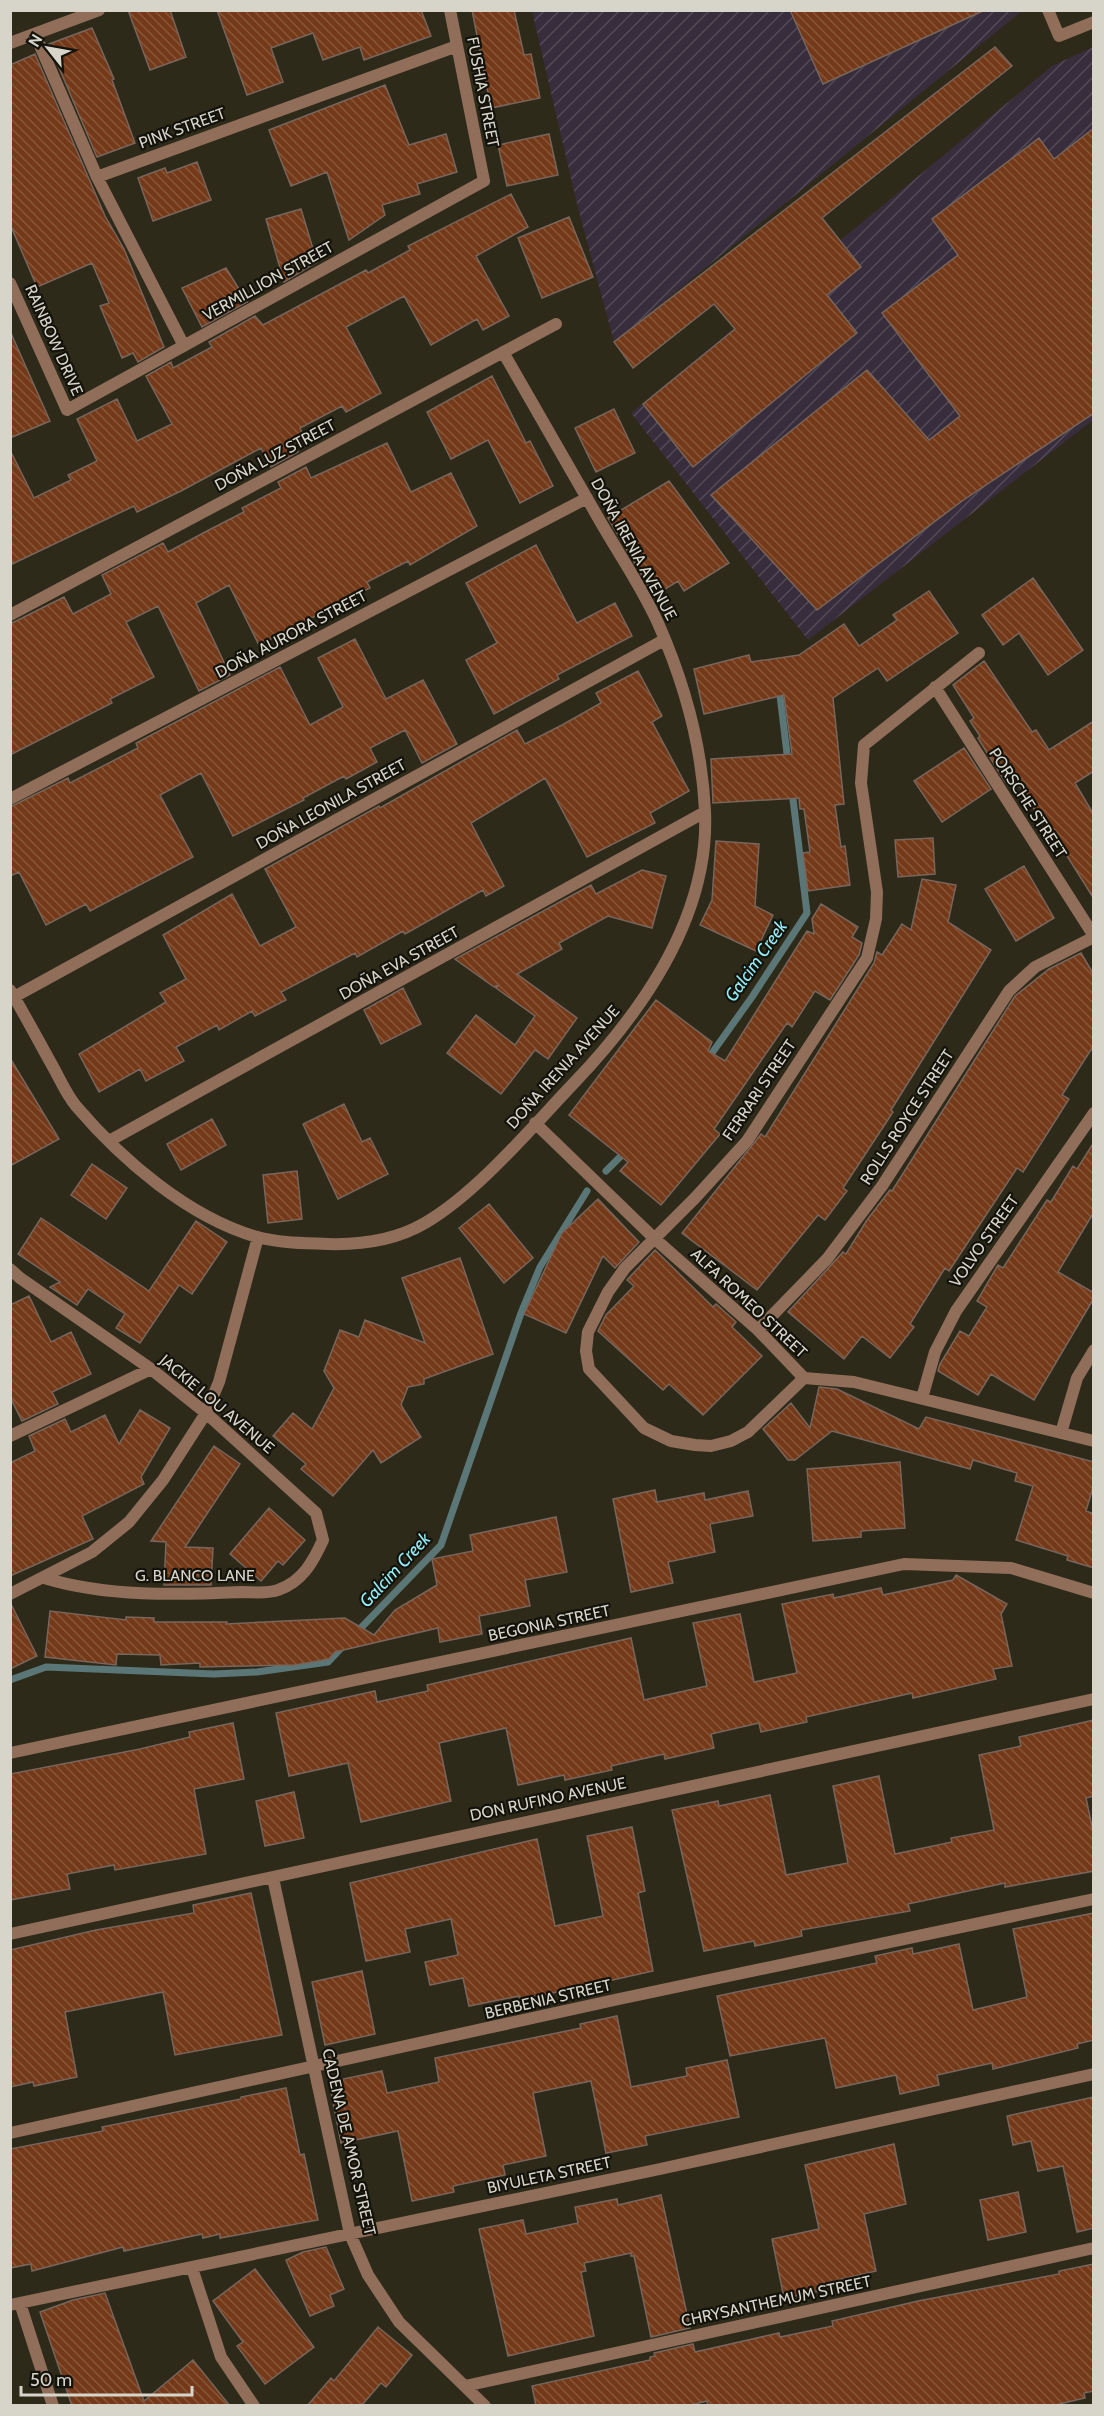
<svg xmlns="http://www.w3.org/2000/svg" width="1104" height="2416" font-family="Cabin,sans-serif">
	<style>
		.industrial { fill: url(#industrial-furrows) }
		.lines { fill: none; stroke-linecap: round; stroke-linejoin: round }
		.stream { stroke: #5a7676; stroke-width: 7 }
		.building { fill: url(#building-back-hatch); stroke: #78655c; stroke-width: 1.5 }
		.street { stroke: #906e5a; stroke-width: 12 }
		.labels { text-anchor: middle; dominant-baseline: central; stroke-width: 4.5; stroke-linejoin: round; paint-order: stroke }
		.street-label { font-size: 16px; fill: #d7d5ca; stroke: #14130b }
		.water-label { font-size: 18px; font-style: italic; fill: #92edf8; stroke: #14130b }
	</style>
	<defs>
		<pattern id="industrial-furrows" width="10" height="10" patternUnits="userSpaceOnUse" patternTransform="scale(1.5)"><rect width="10" height="10" fill="#372d3c"/><path d="M-1 1l2-2M0 10L10 0M9 11l2-2" fill="none" stroke="#534b57"/></pattern>
		<pattern id="building-back-hatch" width="6" height="6" patternUnits="userSpaceOnUse" patternTransform="scale(1.5)"><rect width="6" height="6" fill="#743918"/><path d="M-1 5l2 2M0 0l6 6M5-1l2 2" fill="none" stroke="#875538"/></pattern>
	</defs>
	<rect width="100%" height="100%" fill="#2e2a1a"/>
	<path class="industrial" d="M532,11h490l-408,331 -37,-138z
		M1093,47v373l-285,220 -177,-227 421,-347z"/>
	<g class="lines">
		<path class="stream" d="M779,687l9,75
			M707,1060l45,-63 55,-84 -15,-122
			M606,1171l20,-20
			M356,1633l85,-88 80,-232 19,-46 47,-76
			M10,1680l36,-13 168,7 43,-2 71,-10 16,-17"/>
	</g>
	<path class="building" d="M128,10h42l16,47 -36,13z
		M217,10h204l10,26 -67,24 -4,-13 -37,13 -10,-27 -42,15 12,34 -36,13z
		M472,10h42l10,45 7,-1 9,44 -49,10z
		M790,10h195l-162,74z
		M92,28l22,51 -2,1 23,63 -38,14 -48,-113z
		M995,47l17,19 -190,152 39,49 -34,28 30,38 -164,134 -50,-63 92,-75 -21,-25 -81,64 -19,-26z
		M35,54l70,162 19,33 40,98 -26,15 -5,-9 -11,5 -22,-52 9,-3 -17,-40 -55,24 -27,-63v-159z
		M385,85l24,60 37,-11 11,38 -40,12 3,10 -38,11 3,10 -36,25 -22,-68 -36,14 -22,-56z
		M1094,128v285l-132,88 -145,109 -106,-115 156,-125 62,70 31,-24 -78,-103 76,-58 -26,-36 107,-81 15,21z
		M549,134l9,41 -51,11 -9,-41z
		M197,162l14,38 -58,21 -15,-43 27,-10 2,5z
		M511,194l17,33 -52,29 33,60 -26,14 -6,-11 -46,26 -27,-49 -58,31 35,66 -35,19 -4,-6 -42,22 6,14 -10,5 2,5 -27,15 -10,-19 -80,43 -44,21 -3,-6 -124,59v-115l24,48 37,-18 -3,-5 29,-14 -20,-42 40,-20 20,42 35,-17 -26,-48 25,-14 2,6 39,-21 -3,-5 46,-26 8,9 103,-55 2,3 42,-23 -2,-4z
		M301,209l16,53 -33,20 -18,-63z
		M569,217l24,60 -51,21 -24,-60z
		M226,268l21,34 -45,25 -20,-39z
		M10,331l40,90 -40,17z
		M492,376l34,67 4,-2 23,45 -33,17 -32,-63 -37,19 -24,-47z
		M614,409l21,44 -39,19 -21,-44z
		M387,443l24,49 40,-19 26,53 -67,39 -2,-4 -41,21 3,6 -111,57 -30,-60 -33,18 34,72 -31,16 -41,-85 -32,16 28,55 -44,22 2,4 -102,52v-131l54,-27 9,17 38,-20 -9,-19 61,-32 5,9 39,-21 37,-19 -2,-4 39,-20 -3,-6 28,-15 5,11z
		M669,481l60,82 -45,28 -6,-10 -24,15 -46,-78z
		M536,545l41,78 38,-20 17,33 -75,39 2,4 -65,35 -28,-54 31,-17 -31,-60z
		M1033,578l50,72 -35,25 -29,-42 -16,12 -21,-30z
		M929,591l29,42 -71,48 -9,-13 -45,30 11,106 -9,1 6,42 4,-1 5,39 -42,6 -5,-38 7,-1 -6,-43h-4l-1,-11 -86,5 -2,-44 81,-5 -8,-59 -80,19 -10,-45 55,-14 2,7 48,-7 45,-31 15,22 38,-26 -4,-5z
		M355,639l31,60 37,-19 34,64 -35,19 -17,-33 -35,18 7,14 -31,17 -2,-3 -41,22 1,2 -71,36 -32,-63 -41,22 33,62 -103,54 -4,-7 -40,21 -27,-53 -9,4v-69l58,-29 2,5 68,-35 -2,-5 144,-76 30,58 33,-18 -25,-49z
		M984,661l48,71 4,-2 13,20 45,-29v50l-19,12 19,32v84l-52,-83 -3,1 -23,-37 -8,5 -4,-5 -26,-42 2,-2 -10,-15 4,-3 -21,-33z
		M638,671l24,45 -10,6 37,69 -39,22 5,10 -68,34 -42,-79 -74,45 33,63 -18,10 -3,-6 -78,44 -2,-3 -46,26 -2,-4 -74,39 5,8 -31,16 -3,-5 -33,19 -2,-5 -41,22 8,14 -38,20 -6,-12 -41,23 -20,-38 87,-52 -6,-9 26,-14 -23,-44 69,-41 28,52 36,-19 -31,-58 114,-63 1,2 137,-78 8,14 37,-19 39,-22 -5,-10z
		M964,748l27,41 -49,33 -28,-41z
		M933,838l2,36 -37,3 -3,-37z
		M716,841l43,3 -4,62 18,9 -17,36 -56,-26 12,-25z
		M1024,866l30,52 -38,23 -31,-52z
		M642,870l24,6 -14,52 -44,-12 -49,27 3,6 -45,25 60,44 -29,41 -13,-9 -34,44 -54,-41 29,-38 39,30 20,-29 -39,-28 3,-3 -5,2 -39,-28 136,-74 5,9z
		M922,879l34,6 -8,37 43,28 -100,160 2,2 -50,76 4,3 -22,29 -7,-5 -61,75 -75,-57 79,-99 4,3 109,-174 3,-11 5,3 20,-31 9,6z
		M821,904l37,23 -6,10 10,6 -3,12 -29,45 -15,-9 -23,36 -5,-4 -73,106 6,5 -59,71 -41,-34 8,-9 -59,-47 87,-115 56,42 -4,9 17,10 82,-130 7,3 -2,-15z
		M1081,953l13,22v70l-32,50 7,4 -46,73 -6,-4 -68,103 -4,-3 -35,56 4,3 -24,31 -28,-22 -18,23 -56,-47 55,-60 3,2 21,-34 23,-30 2,1 123,-195 34,-27z
		M403,988l18,36 -40,20 -17,-34z
		M10,1058l49,81 -49,27z
		M344,1104l18,38 8,-4 18,36 -50,25 -35,-75z
		M212,1119l14,26 -45,25 -14,-26z
		M1094,1142v70l-36,60 36,21v5l-60,102 -43,-26 -13,21 -40,-24 2,-7 20,-33 9,5 18,-29 -10,-6 21,-36 5,3 44,-68 4,2 22,-36 4,3z
		M92,1164l35,24 -21,31 -35,-24z
		M297,1171l5,48 -34,4 -5,-48z
		M598,1199l41,43 -24,26 -12,-12 -37,77 -42,-19 38,-81z
		M489,1204l44,54 -29,25 -45,-55z
		M41,1218l108,73 47,-70 31,21 -35,52 -13,-9 -39,58 -24,-15 9,-14 -37,-25 -11,16 -27,-18 10,-5 -42,-28z
		M655,1250l58,57 3,-3 20,18 -4,5 30,29 -59,59 -34,-31 -6,6 -65,-59 8,-16 28,-29 -7,-6z
		M460,1258l33,96 -69,25v5l-16,3 -7,18 20,32 -40,26 -8,-13 -40,46 -32,-27 5,-5 -33,-28 20,-23 19,16 22,-41 -10,-17 16,-41 19,7 6,-17 60,23 -23,-65z
		M29,1296l22,46 20,-10 20,42 -39,18 6,12 -36,17 -12,-24v-92z
		M819,1387l18,2 82,40 7,-12 168,45v22l-8,27 8,3v54l-27,-8 1,-4 -52,-16 17,-54 -18,-5 2,-8 -44,-13 -3,9 -138,-38 -37,29h-7l-25,-31 28,-26 19,25z
		M140,1410l30,18 -29,49 3,7 -62,32 11,23 -83,37v-113l25,-12 -6,-15 36,-17 6,13 34,-17 14,29z
		M214,1446l26,18 -55,83 28,1 -2,37h-47l2,-43 -15,-1z
		M900,1462l5,66 -44,3v6l-48,4 -6,-72z
		M655,1490l2,12 47,-9 1,7 43,-9 5,25 -43,8 5,28 -47,10 5,21 -42,9 -18,-93z
		M269,1508l36,32 -22,25 -5,-4 -17,20 -31,-27z
		M556,1517l11,55 -42,8 5,26 -51,10 3,18 -42,8 -2,-14 -103,24 -6,7 -34,6 -95,2v-4l-39,2 -1,-10 -43,-1 -1,11 -71,-8 5,-46 76,9v-3l28,1v4h73l-1,2 119,-6 29,17 21,-25 42,-25 -5,-26 41,-8 -3,-16z
		M956,1575l51,29 -6,10 11,52 -19,3 3,10 -83,19 -1,-5 -106,24 1,5 -46,10 -2,-9 -48,11 3,14 -49,11 -1,-5 -53,12 1,4 -47,10 -1,-5 -46,10 -12,-57 -67,15 12,58 -90,21 -13,-59 -59,13 -13,-63 99,-22 2,11 51,-11 -1,-6 204,-47 13,62 63,-14 -14,-63 47,-9 14,68 43,-9 -15,-69 51,-10 1,4 47,-10 2,7 70,-15z
		M10,1602l27,54 -27,13z
		M1094,1720v76l-8,2 8,38v35l-89,16v-4l-97,21 2,7 -109,19 1,6 -47,10 -1,-5 -50,10 -32,-141 46,-9 1,5 51,-11 16,80 62,-12 -15,-77 46,-10 16,78 57,-12 -1,-4 43,-8 -15,-75 42,-9 -2,-9z
		M233,1723l11,56 -50,10 12,65 -91,16 -1,-5 -47,9 3,15 -60,11v-126l130,-25 50,-12 -1,-5z
		M294,1792l10,46 -39,8 -9,-45z
		M632,1827l13,64 -7,2 15,78 -85,19 -49,9v-3l-50,10 -6,-28 -33,7 -5,-23 33,-7 -7,-36 -46,10 5,23 -44,9 -16,-78 187,-44 18,87 48,-10 -16,-80z
		M251,1893l31,142 -107,20 -12,-63 -98,20 12,65 -43,9 -1,-4 -23,5v-137l86,-20 98,-17 -1,-8z
		M1094,1913v127l-17,4 1,4 -85,21 -1,-6 -55,12 2,10 -39,9 -4,-19 -60,13 -11,-50 -95,18 -13,-60 160,-33 -2,-7 37,-8 1,6 46,-10 14,66 54,-13 -14,-68z
		M362,1971l13,63 -50,11 -13,-63z
		M617,2016l14,71 56,-11 -1,-8 41,-8 12,57 -94,19 2,9 -41,8 -15,-72 -58,12 13,63 -43,9 2,10 -52,11 1,6 -42,9 -14,-70 -57,12 -12,-61 53,-11 5,22 52,-11 -4,-24 146,-30 -1,-4z
		M286,2088l14,67 4,-1 14,66 -98,18v-4l-17,4 -1,-4 -78,17 -1,-4 -91,24 -1,-7 -21,4v-119l93,-18 -1,-4 139,-28v-2z
		M1094,2097v131l-17,4 -14,-66 -25,5 -7,-30 -18,4 -6,-29z
		M894,2144l12,60 -42,10 12,57 -47,11 2,7 -47,9 -12,-59 47,-10 -14,-64z
		M1018,2192l8,40 -38,8 -8,-40z
		M661,2195l29,133 -39,9 -17,-81h-3v-3l-47,10 2,8 -5,1 13,64 -86,20 -29,-127 44,-9 3,14 52,-11 -3,-16 42,-8 1,6z
		M326,2247l18,42 -14,6 4,11 -24,10 -24,-56 17,-8z
		M1094,2264v127l-10,2 1,5 -34,8h-343l-1,-5 -20,5h-151l-4,-20 118,-26v-3l5,-1 -1,-3 39,-9 2,8 84,-19 1,4 53,-11 -1,-5 86,-20 141,-27v-3z
		M255,2269l59,78 -49,37 -28,-38 6,-4 -30,-41z
		M105,2293l39,108 49,-41 37,46h-158l-32,-94 33,-12z
		M378,2327l34,28 -26,32 -5,-4 -20,23h-54l24,-28 3,3z"/>
	<g class="lines">
		<path class="street" d="M1048,10l11,26 35,-14
			M35,34l62,143 87,169
			M10,43l89,-33
			M97,177l360,-131
			M10,283l57,127 417,-229 -34,-171
			M10,615l546,-291
			M935,687l159,249
			M10,799l577,-301
			M10,990c15,25 28,50 42,75 8,14 14,29 24,41 46,54 112,111 181,131 23,6 47,6 70,7 33,1 69,-4 98,-21 52,-30 106,-95 148,-139 69,-72 137,-168 132,-273 -3,-65 -21,-129 -47,-188 -17,-38 -42,-73 -62,-109 -31,-54 -62,-108 -93,-162
			M14,997l650,-357
			M535,1123l120,116 103,91 46,48 50,4 240,59
			M109,1141l596,-329
			M10,1269l10,9 131,91 55,44 110,100 7,27c-10,22 -21,42 -45,50 -10,4 -25,2 -36,2 -65,3 -135,5 -198,-14
			M758,1330l69,-71 55,-73 127,-195 26,-24 59,-30
			M804,1378l-56,54 -17,9 -20,5 -16,-1 -24,-4 -27,-13 -55,-59 -3,-18 2,-19 20,-40 17,-24 70,-70 52,-57 120,-183 9,-39 1,-27 -16,-109 3,-38 115,-92
			M922,1398l13,-46 21,-41 138,-198
			M1061,1433l16,-55 17,-28
			M10,1436l141,-67
			M10,1594l82,-42 37,-30 34,-42 43,-67 13,-31 39,-145
			M10,1753l894,-189 107,4 83,25
			M273,1878l77,356 18,41 31,47 86,84
			M10,1934l1084,-235
			M10,2133l609,-134 475,-100
			M192,2268l29,89 33,49
			M20,2303l33,103
			M10,2305l650,-136 434,-95
			M465,2386l629,-138"/>
	</g>
	<g class="labels">
		<g class="street-label">
			<text transform="translate(483 92) rotate(79)">FUSHIA STREET</text>
			<text transform="translate(182 128) rotate(-20)">PINK STREET</text>
			<text transform="translate(268 281) rotate(-29)">VERMILLION STREET</text>
			<text transform="translate(54 340) rotate(66)">RAINBOW DRIVE</text>
			<text transform="translate(275 455) rotate(-28)">DOÑA LUZ STREET</text>
			<text transform="translate(634 549) rotate(61)">DOÑA IRENIA AVENUE</text>
			<text transform="translate(291 634) rotate(-28)">DOÑA AURORA STREET</text>
			<text transform="translate(1028 803) rotate(57)">PORSCHE STREET</text>
			<text transform="translate(331 804) rotate(-29)">DOÑA LEONILA STREET</text>
			<text transform="translate(399 963) rotate(-29)">DOÑA EVA STREET</text>
			<text transform="translate(563 1067) rotate(-48)">DOÑA IRENIA AVENUE</text>
			<text transform="translate(759 1090) rotate(-56)">FERRARI STREET</text>
			<text transform="translate(907 1117) rotate(-57)">ROLLS ROYCE STREET</text>
			<text transform="translate(984 1241) rotate(-55)">VOLVO STREET</text>
			<text transform="translate(749 1303) rotate(43)">ALFA ROMEO STREET</text>
			<text transform="translate(217 1404) rotate(40)">JACKIE LOU AVENUE</text>
			<text x="195" y="1575">G. BLANCO LANE</text>
			<text transform="translate(549 1623) rotate(-12)">BEGONIA STREET</text>
			<text transform="translate(548 1799) rotate(-12)">DON RUFINO AVENUE</text>
			<text transform="translate(548 1999) rotate(-13)">BERBENIA STREET</text>
			<text transform="translate(349 2142) rotate(77)">CADENA DE AMOR STREET</text>
			<text transform="translate(549 2175) rotate(-12)">BIYULETA STREET</text>
			<text transform="translate(776 2301) rotate(-12)">CHRYSANTHEMUM STREET</text>
		</g>
		<g class="water-label">
			<text transform="translate(756 961) rotate(-55)">Galcim Creek</text>
			<text transform="translate(395 1570) rotate(-47)">Galcim Creek</text>
		</g>
	</g>
	<rect width="1104" height="2416" fill="none" stroke="#d7d5ca" stroke-width="24"/>
	<g transform="translate(48 48) rotate(301)" stroke="#14130b" stroke-width="4.5" paint-order="stroke">
	<path d="M0-4.5L10 22L0 15L-10 22Z" fill="#d7d5ca"/>
	<text y="-9" font-size="16" font-weight="bold" text-anchor="middle" fill="#d7d5ca">N</text>
	</g>
	<path d="M21 2386v9h171v-9" fill="none" stroke="#d7d5ca" stroke-width="3"/>
	<text x="30" y="2386" font-size="18" fill="#d7d5ca" stroke="#14130b" stroke-width="4.5" paint-order="stroke">50 m</text>
</svg>
